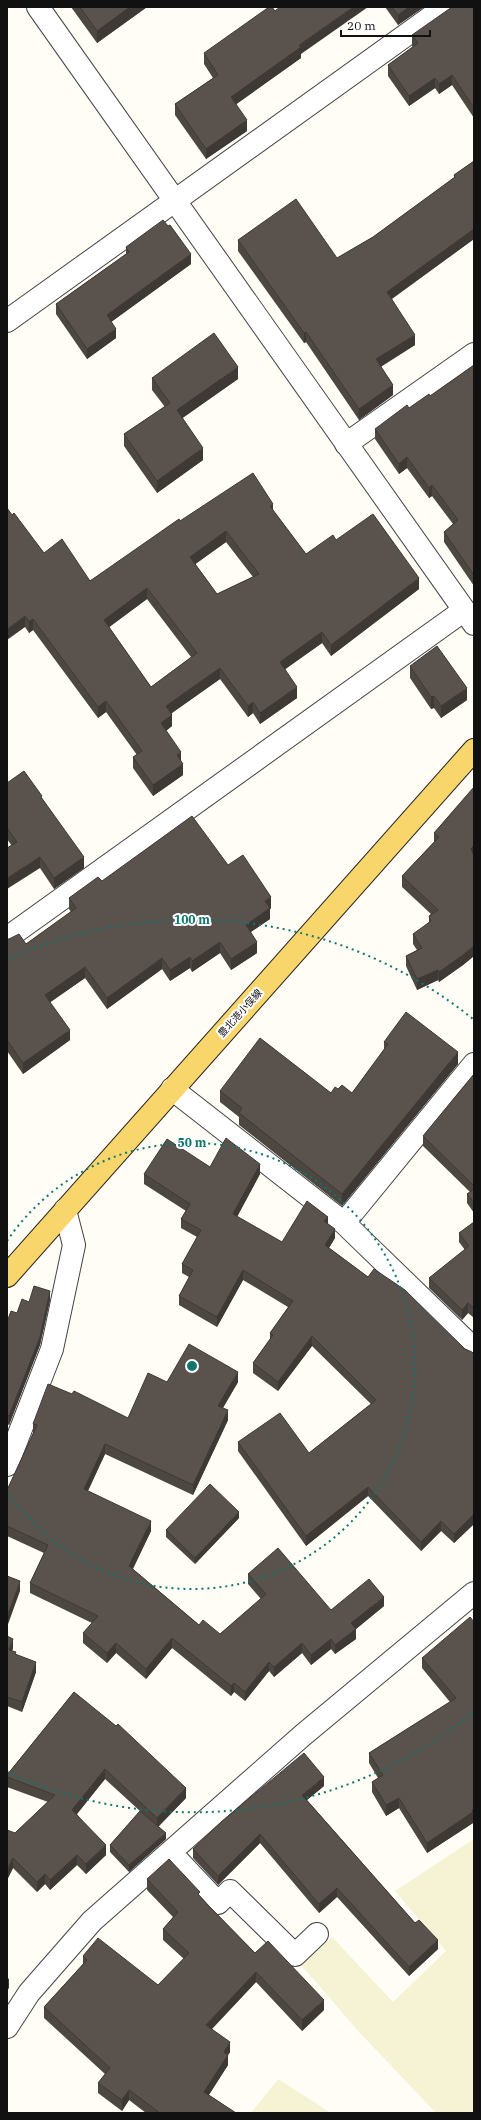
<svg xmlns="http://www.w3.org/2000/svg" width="481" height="2120" font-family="'IBM Plex Serif','Noto Sans JP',serif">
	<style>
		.farmland { fill: #f6f3d4 }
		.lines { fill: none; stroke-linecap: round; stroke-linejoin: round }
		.minor-casing { stroke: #444; stroke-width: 24 }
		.major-casing { stroke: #222; stroke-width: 24 }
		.minor { stroke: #fff; stroke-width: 22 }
		.major { stroke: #f9d66b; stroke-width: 22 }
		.wall { fill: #4d4742; fill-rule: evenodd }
		.shaded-wall { fill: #3f3936 }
		.building { fill: #5a524d; stroke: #3f3936; fill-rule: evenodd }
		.ring { fill: none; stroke: #0f766e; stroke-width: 2; stroke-dasharray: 2 4 }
		.labels { text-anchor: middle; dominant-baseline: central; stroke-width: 4; stroke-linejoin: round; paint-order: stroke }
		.street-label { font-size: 10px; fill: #111; stroke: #fff }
		.centre { fill: #0f766e; stroke: #fff; stroke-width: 2 }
		.ring-label { font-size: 12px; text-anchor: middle; font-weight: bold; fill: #0f766e; stroke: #fff; stroke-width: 4; stroke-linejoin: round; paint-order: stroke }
	</style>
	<rect width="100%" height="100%" fill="#fffdf5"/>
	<path class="farmland" d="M474,1839v274h-38l-76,-80 -59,-68 31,-28 61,65 53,-51 -51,-60z
		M278,2079l53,34h-80z"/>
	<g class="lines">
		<defs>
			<path id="minor" d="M38,7l436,617
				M7,321l438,-314
				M346,444l128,-90
				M7,938l456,-327
				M172,1089l172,134 130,126
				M344,1223l130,-159
				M7,1465l45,-116 22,-104 -9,-35
				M170,1852l48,51 12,-12 65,64 22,-21
				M7,2027l22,-34 63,-72 211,-186 171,-142"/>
			<path id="major" d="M7,1276l467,-526"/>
		</defs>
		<use href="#minor" class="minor-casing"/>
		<use href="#major" class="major-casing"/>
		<use href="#minor" class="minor"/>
		<use href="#major" class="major"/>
	</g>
	<path class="wall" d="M71,7h76l-50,36z
		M385,7h39l-26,18z
		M474,7v111l-22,-33 -13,9 -4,-6 -26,18 -21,-30v-11l25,-18 -1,-1v-11z
		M204,53l97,1v4l-65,46 11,27 -41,28 -31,-44v-11l38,-26 -9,-14z
		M474,161v78l-82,60 23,46 -34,21 12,29 -34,25 -53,-78 -2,1 -66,-92v-11l99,18 36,-21 81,-59v-3z
		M126,247l65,17 -80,58 5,16 -29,21 -31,-45v-10l70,-50z
		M474,365v221l-30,-44v-10l9,-8 -21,-28 -3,2 -22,-30 -8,6 -24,-35v-10l55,-33z
		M152,378l86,1 -56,39 21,42 -46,33 -33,-47v-12l41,-27 -13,-17z
		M273,511l33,43 30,-14 83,49 -88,67 -9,-13 -37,26 12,29 -37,26 -7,-11 -5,4 -28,-38 -48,34v13l-6,5 15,30 2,14 -30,21 -20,-28v-11l4,-2 -31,-43 -8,6 -65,-88 -4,3 -4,-6 -13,-112 32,38 46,28 90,-60zM226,542l27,35 -36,17 -22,-30zM147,599l44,58 -40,30 -42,-60z
		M410,666l57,34 -26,18 -7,-10 -3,1 -21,-31z
		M7,783l35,17 42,68 -30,21 -14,-21 -28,-22 -5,-7z
		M474,787v169l-11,9 -24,17 -1,-2 -21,10 -11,-24v-10l11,-6 -4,-6v-10l16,-11v-7l2,-2 -29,-27v-11l32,-34v-9z
		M228,865l43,43 -1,1v10l-19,13 6,21 -26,17 -11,-17 -28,19 -2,-4 -20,13 -8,-12 -55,40 -22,-31 -35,24 20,38 -47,34 -16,-23v-112l19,5 45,-32 -2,-3v-11l33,-17z
		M384,1042l74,22 -116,142 -103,-81v-8l-19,-15v-11l111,2 7,-4 14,4 32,-43z
		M474,1074v139l-7,-10v-9l3,-2 -47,-46v-10z
		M210,1167l50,7 -23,43 45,25 46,-18 7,14 -6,10 136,101 9,5v170l-20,19 -13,-12 -20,20 -53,-55 -62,50 -68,-95v-9l71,11 62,-49 -59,-58 -34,45 -25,-18v-10l17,-24v-6l18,-26 -45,-27 -26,47 -38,-22v-9l10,-19 -7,-4v-9l15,-27 -16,-9v-9l5,-8 -42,-27v-10z
		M474,1222v96l-6,-5 -6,7 -33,-32v-10l36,-28 -6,-8v-9z
		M50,1300l-10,45 -31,80 -2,-1v-102l10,-9 12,-11z
		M167,1382h71l-15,26 5,12 -35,75 -88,-41 -17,37 63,40 -18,38 66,56 21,9 41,-35 -13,-15v-10l83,36 53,-4 -28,23v10l-21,15 -4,-5 -20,16 -9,-12 -28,24 -5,-6 -24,30 -11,-9 -3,4 -59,-48 -26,31 -30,-26 -9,10 -24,-20v-10l9,-10 -62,-30v-10l14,-30 -37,-17v-48h1l25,-54v-10l39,-30 56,24z
		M239,1518l-44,46 -29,-27v-7z
		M474,1622v197l-1,1v3l-46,30 -28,-45 -13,8 -14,-24v-10l6,-4 -9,-15v-10l81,-51 -28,-34v-10z
		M7,1636l6,12 -1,3 24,21 -14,40 -15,-6z
		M74,1692l112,106 -28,29 8,12 -37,33 -19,-20v-7l30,-34 -35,-32 -28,35 29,41 -20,19 -9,-9 -27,25 -5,-6 -8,8 -24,-24 -6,12 8,-47 33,-31 -41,-15v-12z
		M324,1786l-17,14 131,149 -29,27 -72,-79 -18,16 -59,-70 -42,42 -25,-27v-9z
		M147,1879l53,17 9,10 46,47 69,57 -22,21 -46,-49 -44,47 18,23 -2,3v10l-19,30 27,18h-90l-17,-13 -7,11 -24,-18v-10l7,-9 -61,-56v-11l39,-43v-8l75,29 26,-26 -21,-19v-11l10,-12 -26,-27z"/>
	<path class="shaded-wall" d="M130,7h17l-50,36v-12z
		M353,7h15l-67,47v4l-70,50v-11l68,-52z
		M409,7h15l-26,18v-10z
		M452,75v10l-13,9v-10z
		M435,78v10l-26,18v-10z
		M247,120v11l-41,28v-10z
		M474,229v10l-87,63v-10z
		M191,254v10l-84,61v-10z
		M116,329v9l-29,21v-10z
		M306,332v10l-2,1v-10z
		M415,335v10l-39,25v-11z
		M238,367v12l-61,43v-12z
		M393,385v10l-34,25v-11z
		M203,448v12l-46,33v-12z
		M407,457v11l-8,6v-10z
		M432,485v11l-3,2v-10z
		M273,504v11l-3,-9z
		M226,531v11l-36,26v-11z
		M419,578v11l-88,67v-11z
		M147,588v11l-43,32v-11z
		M25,616v11l-18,13v-11z
		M33,619v11l-4,3v-11z
		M322,632v11l-42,30v-11z
		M220,668v11l-54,38v-11z
		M297,687v11l-37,26v-11z
		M467,688v12l-26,18v-12z
		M434,696v12l-3,1v-12z
		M106,701v11l-8,6v-11z
		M253,702v11l-5,4v-11z
		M172,715v11l-11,8v-11z
		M181,752v11l-4,-8z
		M183,764v11l-30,21v-11z
		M474,845v11l-3,-7z
		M40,857v11l-33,21v-11z
		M84,857v11l-30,21v-11z
		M271,897v11l-1,1v10l-24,16v-10l19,-24z
		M220,942v11l-28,19v-11z
		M257,942v11l-26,17v-11z
		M474,946v10l-11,9 -24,17v-10z
		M190,957v11l-20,13v-11z
		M162,958v11l-55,40v-11z
		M85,967v11l-40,28v-11z
		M438,970v10l-21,10v-11z
		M70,1030v10l-47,34v-11z
		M458,1052v12l-116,142v-12z
		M260,1164v10l-27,50v-10z
		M328,1217v9l-4,-5z
		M335,1229v9l-10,16v-9z
		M243,1270v10l-26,47v-10z
		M50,1291v9l-10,45 -31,80v-9z
		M468,1303v10l-6,7v-10z
		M312,1336v10l-34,45v-9z
		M238,1372v10l-20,34v-10z
		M228,1410v10l-35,75v-10z
		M105,1444v10l-21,45v-10z
		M368,1487v9l-62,50v-10z
		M239,1512v6l-44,46v-6z
		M474,1514v10l-20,19v-9z
		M151,1521v10l-22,45v-10z
		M441,1521v10l-20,20v-9z
		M20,1581v10l-13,36v-10z
		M384,1597v9l-28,23v10l-21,15v-9l16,-22z
		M172,1638v10l-26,31v-10z
		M13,1639v9l-4,12v-10z
		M331,1639v10l-20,16v-10z
		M116,1643v10l-9,10v-10z
		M302,1643v10l-28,24v-10z
		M36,1662v10l-14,40v-10z
		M269,1662v9l-24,30v-9z
		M234,1683v9l-3,4v-10z
		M105,1769v10l-33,41v-10z
		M324,1777v9l-22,18v-9z
		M186,1788v10l-29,30v-10z
		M399,1798v10l-13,8v-11z
		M474,1809v10l-1,1v3l-46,30v-10z
		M166,1833v6l-37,33v-7z
		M260,1834v9l-42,42v-9z
		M106,1845v10l-20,19v-10z
		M77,1855v10l-27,25v-10z
		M13,1858v10l-6,12v-10z
		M45,1874v10l-8,8v-10z
		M337,1888v9l-18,16v-9z
		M438,1940v9l-29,27v-9z
		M256,1972v10l-50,53v-10z
		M9,1978v10l-2,3v-10z
		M324,2000v10l-22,21v-11z
		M230,2042v10l-2,3v10l-24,37v-10l20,-40z
		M129,2090v10l-7,11v-11z"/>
	<path class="building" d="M80,7h50l-33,24z
		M269,7h3l3,4 5,-4h73l-54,38 2,2 -70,50 16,23 -41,29 -31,-45 43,-29 -14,-22z
		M392,7h17l-11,8z
		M452,7h22v101l-22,-33 -13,9 -4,-6 -26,18 -21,-31 30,-22 -6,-8z
		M474,161v68l-87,63 28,43 -39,24 17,26 -34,24 -53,-77 -2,1 -66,-93 58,-41 41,59 36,-21 82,-60 -1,-2z
		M163,220l5,6 2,-1 21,29 -84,61 9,14 -29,20 -31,-45 73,-52 -3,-5z
		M214,333l24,34 -61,43 26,38 -46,33 -33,-47 46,-31 -18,-25z
		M474,365v210l-30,-43 14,-12 -26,-35 -3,3 -22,-31 -8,7 -24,-35 32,-24 2,3 20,-14 1,2z
		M253,473l20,31 -3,2 36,48 27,-19 3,5 37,-26 46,64 -88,67 -9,-13 -42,30 17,25 -37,26 -7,-11 -5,4 -28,-38 -54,38 6,9 -11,8 20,29 -4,3 6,9 -30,21 -20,-28 9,-6 -36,-50 -8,6 -65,-88 -4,3 -4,-6 -18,13v-121l5,7 2,-2 30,40 18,-14 28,42 89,-62 1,2zM226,531l33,43 -42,20 -27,-37zM147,588l50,65 -46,34 -47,-67z
		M437,646l30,42 -26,18 -7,-10 -3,1 -21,-31z
		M24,771l18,25 -1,1 43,60 -30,21 -14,-21 -33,21v-30l10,-6 -10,-14v-45z
		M474,787v58l-3,4 3,7v90l-11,9 -24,17 -1,-2 -21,9 -11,-23 16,-8 -9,-14 18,-13 -2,-5 9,-6 -36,-34 37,-39 -5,-4z
		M192,816l36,49 15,-10 28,42 -6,4 5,7 -24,17 11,17 -26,17 -11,-17 -28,19 -2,-4 -20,13 -8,-12 -55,40 -22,-31 -40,28 25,35 -47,33 -16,-23v-101h2l10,-5 7,10 50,-36 -7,-10 29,-21 4,4z
		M406,1012l52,40 -116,142 -103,-81 3,-5 -22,-17 40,-53 71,55 4,-6 3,2 4,-4 10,8 36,-49 -4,-2z
		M474,1074v112l-51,-50z
		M226,1138l34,26 -27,50 49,28 25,-41 21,16 -4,4 11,8 -10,16 43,32 6,-8 31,21 60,59 7,3 2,2v160l-20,20 -13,-13 -20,21 -53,-55 -62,49 -68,-94 42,-29 29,40 67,-53 -64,-64 -34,46 -25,-19 20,-28 -3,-2 23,-32 -50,-31 -26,47 -38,-21 14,-26 -11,-6 19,-34 -20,-11 9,-15 -46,-30 23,-35 43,28z
		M474,1189v14l-7,-9z
		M474,1222v86l-6,-5 -6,7 -33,-32 40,-32 -10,-13z
		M34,1286l16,5 -10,46 -31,79 -2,-1v-93l4,-11 6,2 5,-14 7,3z
		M189,1344l49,28 -20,34 10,4 -35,75 -88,-41 -21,45 67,32 -22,45 70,59 4,-5 17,14 46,-40 -18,-20 30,-26 53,62 38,-31 15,18 -33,26 5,6 -21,16 -4,-6 -20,16 -9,-12 -28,24 -5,-5 -24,30 -11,-9 -3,3 -59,-48 -26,31 -30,-26 -9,10 -24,-20 15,-17 -68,-33 18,-38 -41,-19v-38h1l29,-63 -4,-1 15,-40 24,10 2,-3 54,27 20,-45 19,9z
		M210,1484l29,28 -44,46 -29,-28z
		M7,1576l13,5 -13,36z
		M470,1617l4,5v187l-2,1 1,2 -46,31 -28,-45 -13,7 -14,-23 11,-7 -14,-22 87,-55 -34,-40z
		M7,1636l6,3 -4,11 7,2 -1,2 21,8 -14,40 -15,-5z
		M74,1692l42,34 2,-2 68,64 -29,30 -52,-49 -33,41 34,35 -20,19 -9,-9 -27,25 -5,-6 -8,8 -24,-24 -6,12v-40l8,3 40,-38 -48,-18v-2z
		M304,1753l20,24 -22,18 113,128 4,-3 19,20 -29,27 -72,-79 -18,16 -59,-70 -42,42 -25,-27 28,-27z
		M140,1811l26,22 -37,32 -19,-20z
		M169,1859l31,33 -2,2 11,12 46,47 13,-12 56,59 -22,20 -46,-48 -50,53 24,17 -6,10 4,3 -24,37 32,21h-76l-31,-23 -7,10 -24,-17 12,-15 -66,-61 43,-47 -4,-4 15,-18 60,47 31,-32 -26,-24 15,-17 -31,-33z"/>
	<g class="ring">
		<path d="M7 1241A223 223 0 1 1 7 1491"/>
		<path d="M473 1713A446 446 0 0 1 7 1772M7 960A446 446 0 0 1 473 1019"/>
	</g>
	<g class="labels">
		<g class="street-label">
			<text transform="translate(240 1013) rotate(-48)">豊北港小俣線</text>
		</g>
	</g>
	<circle cx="192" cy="1366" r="6" class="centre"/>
	<g class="ring-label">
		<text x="192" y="924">100 m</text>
		<text x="192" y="1147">50 m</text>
	</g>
	<rect width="481" height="2120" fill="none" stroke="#111111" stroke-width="16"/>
	<path d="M341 30v6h89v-6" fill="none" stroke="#111111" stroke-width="2"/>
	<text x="347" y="30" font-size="12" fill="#111111" stroke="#ffffff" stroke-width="3" paint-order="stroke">20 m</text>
</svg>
